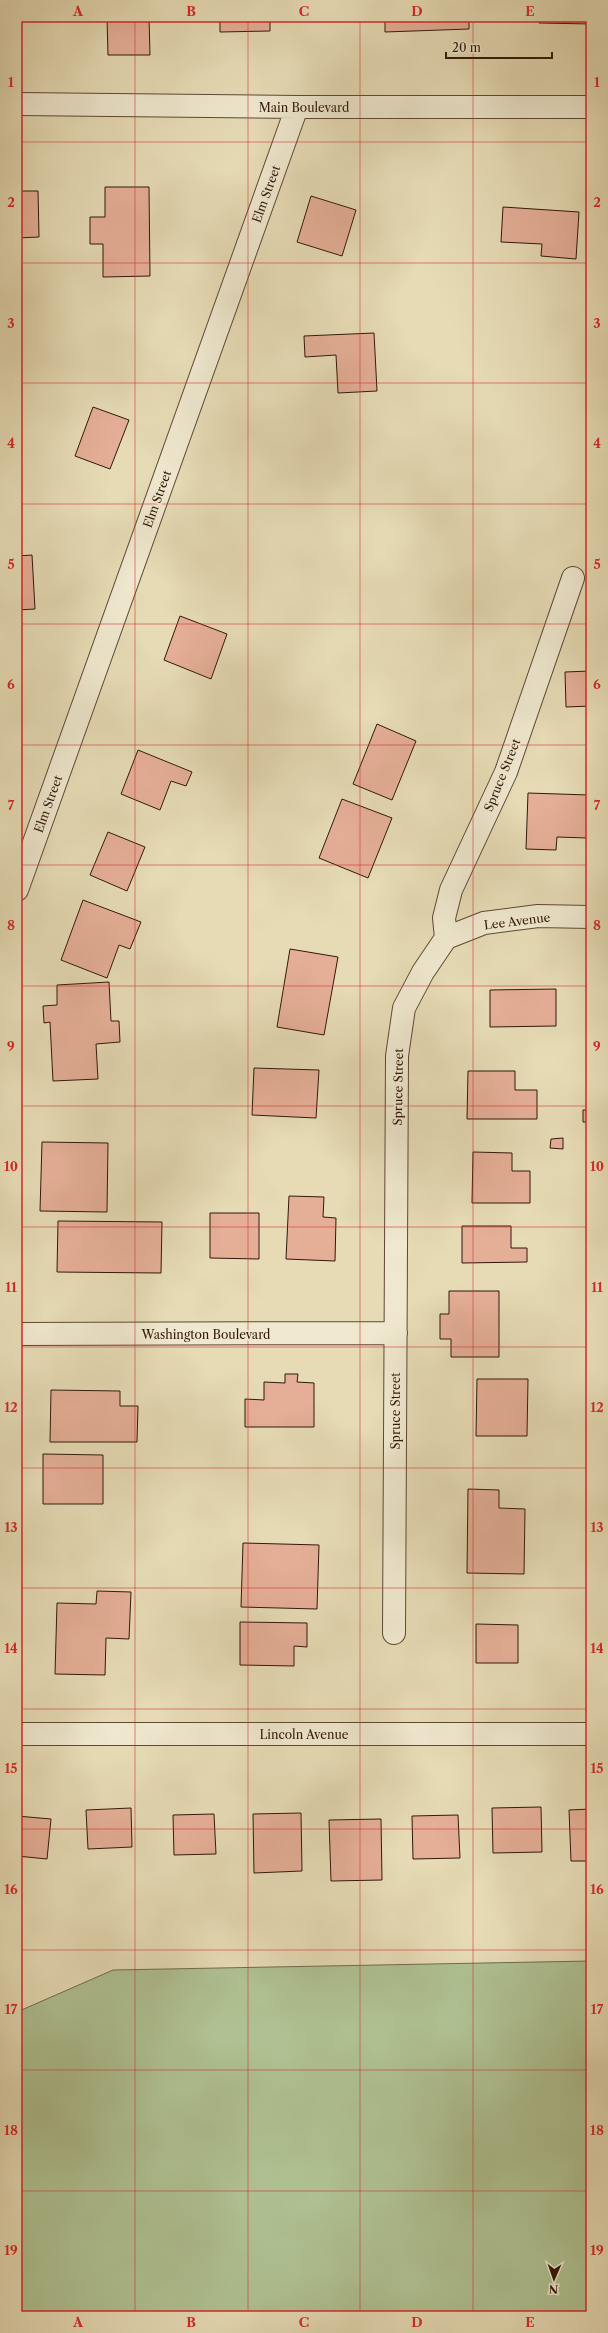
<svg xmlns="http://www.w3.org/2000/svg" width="608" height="2333" font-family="'Libre Caslon Text',serif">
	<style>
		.green { fill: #afc192; stroke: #706c4e }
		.building { fill: #e5af97; stroke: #31180a }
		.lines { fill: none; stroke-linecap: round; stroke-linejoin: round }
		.minor-casing { stroke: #5e4935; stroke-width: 24 }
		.minor { stroke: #efe8cf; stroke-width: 22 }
		.grid { fill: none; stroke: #d62828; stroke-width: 1; stroke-opacity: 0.55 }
		.labels { text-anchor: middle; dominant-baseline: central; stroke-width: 3.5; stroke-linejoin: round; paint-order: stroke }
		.street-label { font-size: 12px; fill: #31180a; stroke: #efe8cf }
		.neatline { fill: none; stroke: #d62828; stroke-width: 1.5 }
		.grid-label { font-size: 13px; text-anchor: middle; font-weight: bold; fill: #d62828 }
	</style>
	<rect width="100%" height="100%" fill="#e6dbb5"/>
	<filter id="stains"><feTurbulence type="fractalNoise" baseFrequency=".005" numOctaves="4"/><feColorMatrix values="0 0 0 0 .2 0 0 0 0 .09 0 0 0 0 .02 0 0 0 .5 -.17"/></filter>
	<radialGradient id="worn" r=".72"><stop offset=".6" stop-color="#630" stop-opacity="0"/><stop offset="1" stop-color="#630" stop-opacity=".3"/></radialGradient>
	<path class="green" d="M591,1961v355h-574v-304l96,-42z"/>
	<path class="building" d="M107,17h42l1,38h-42z
		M201,17h69v14l-50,1v-14z
		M385,17h84v12l-84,3z
		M539,17h52v7l-52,-1z
		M105,187h44l1,89 -47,1v-33h-13v-27h15z
		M17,191h21l1,46 -22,1z
		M311,196l45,14 -14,46 -45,-14z
		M503,207l76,5 -3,47 -35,-3 1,-12 -41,-2z
		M374,333l3,58 -39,2 -2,-38 -31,2 -1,-21z
		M93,407l36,13 -19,49 -35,-13z
		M32,555l3,54 -18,1v-54z
		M180,616l47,18 -16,45 -47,-19z
		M591,671v35l-25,1 -1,-35z
		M377,724l39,17 -24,59 -39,-16z
		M138,750l54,22 -6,14 -15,-5 -11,29 -39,-16z
		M528,793l61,2 -1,43 -31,-1 -1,13 -30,-1z
		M342,799l50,19 -24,60 -49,-20z
		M108,832l37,15 -18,44 -37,-16z
		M83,900l58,22 -11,27 -11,-4 -12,33 -46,-18z
		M290,949l48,8 -14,78 -47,-8z
		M109,982l2,39h8l1,21 -24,2 2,35 -45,2 -3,-59 -6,1 -1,-17 14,-1v-20z
		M556,989v37l-66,1v-37z
		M254,1068l65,2 -3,48 -64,-3z
		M468,1071h47v19h22v29h-70z
		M583,1110h8v12h-8z
		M563,1138v11l-13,-1 1,-9z
		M42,1142l66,1 -1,69 -67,-1z
		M473,1152l39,1v18h18v32h-58z
		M289,1196l35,1 -1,20 13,1 -1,43 -49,-2z
		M210,1213h49v46l-49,-1z
		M58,1221l104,1 -1,51 -104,-1z
		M462,1226h49v22h16v14l-65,1z
		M449,1291h50v66h-48v-18h-11v-25h9z
		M285,1374h13l-1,8 17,1v44h-69v-28l19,1v-18l21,1z
		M477,1379h51l-1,57h-51z
		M51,1390l69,1v15h18l-1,36h-87z
		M43,1454l60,1v49h-60z
		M468,1489l31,1v18l26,1 -1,65 -57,-1z
		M243,1543l76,2 -2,64 -76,-2z
		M97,1591l34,1 -2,47 -23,-1 -1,37 -50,-1 2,-71 39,1z
		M240,1622l67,1v24l-13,-1v20l-54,-1z
		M476,1624l42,1v38h-42z
		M541,1807l1,45 -49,1 -1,-45z
		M131,1808l1,39 -44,2 -2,-39z
		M591,1809v52h-20l-2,-51z
		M301,1813l1,58 -48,2 -1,-59z
		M214,1814l2,40 -42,1 -1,-40z
		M458,1815l2,43 -47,1 -1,-43z
		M17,1816l34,3 -4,40 -30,-3z
		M381,1819l1,61 -51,1 -2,-61z"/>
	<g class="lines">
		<defs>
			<path id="minor" d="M17,104l280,3h294
				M17,890l280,-783
				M446,938l38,-15 54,-7 53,1
				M17,1334l379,-1
				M394,1633l3,-577 7,-48 19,-36 23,-34 -2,-20 7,-28 55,-118 67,-194
				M17,1734h574"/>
		</defs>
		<use href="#minor" class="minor-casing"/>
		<use href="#minor" class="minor"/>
	</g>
	<path class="grid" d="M135,17v2299M248,17v2299M360,17v2299M473,17v2299M17,142h574M17,263h574M17,383h574M17,504h574M17,624h574M17,745h574M17,865h574M17,986h574M17,1106h574M17,1227h574M17,1347h574M17,1468h574M17,1588h574M17,1709h574M17,1829h574M17,1950h574M17,2070h574M17,2191h574"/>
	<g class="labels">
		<g class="street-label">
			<text x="304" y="107">Main Boulevard</text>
			<text transform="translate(266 194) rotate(-70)">Elm Street</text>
			<text transform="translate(157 499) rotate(-70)">Elm Street</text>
			<text transform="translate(502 775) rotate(-68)">Spruce Street</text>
			<text transform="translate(48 804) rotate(-70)">Elm Street</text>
			<text transform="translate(517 921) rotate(-7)">Lee Avenue</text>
			<text transform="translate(398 1087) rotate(-89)">Spruce Street</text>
			<text x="206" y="1334">Washington Boulevard</text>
			<text transform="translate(395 1411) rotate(-90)">Spruce Street</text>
			<text x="304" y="1734">Lincoln Avenue</text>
		</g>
	</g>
	<rect width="608" height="2333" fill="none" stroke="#e6dbb5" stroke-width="44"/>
	<g transform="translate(554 2279) rotate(182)" stroke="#efe8cf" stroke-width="3" paint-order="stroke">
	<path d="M0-3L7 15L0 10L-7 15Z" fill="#31180a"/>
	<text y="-6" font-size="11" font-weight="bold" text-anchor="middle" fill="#31180a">N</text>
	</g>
	<path d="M446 52v6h106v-6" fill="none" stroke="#31180a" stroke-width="2"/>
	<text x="452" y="52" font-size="12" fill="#31180a" stroke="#efe8cf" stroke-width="3" paint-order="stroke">20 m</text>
	<rect x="22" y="22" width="564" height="2289" class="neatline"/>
	<g class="grid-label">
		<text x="78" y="16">A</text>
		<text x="191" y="16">B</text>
		<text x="304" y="16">C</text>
		<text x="417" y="16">D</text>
		<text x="530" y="16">E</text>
		<text x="11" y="87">1</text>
		<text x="597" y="87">1</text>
		<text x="11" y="207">2</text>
		<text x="597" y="207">2</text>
		<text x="11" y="328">3</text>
		<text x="597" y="328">3</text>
		<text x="11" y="448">4</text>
		<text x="597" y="448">4</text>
		<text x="11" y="569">5</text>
		<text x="597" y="569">5</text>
		<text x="11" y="689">6</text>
		<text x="597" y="689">6</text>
		<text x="11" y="810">7</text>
		<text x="597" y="810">7</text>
		<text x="11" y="930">8</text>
		<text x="597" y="930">8</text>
		<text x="11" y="1051">9</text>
		<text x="597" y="1051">9</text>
		<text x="11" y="1171">10</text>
		<text x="597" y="1171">10</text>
		<text x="11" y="1292">11</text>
		<text x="597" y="1292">11</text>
		<text x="11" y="1412">12</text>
		<text x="597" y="1412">12</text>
		<text x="11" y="1532">13</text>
		<text x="597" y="1532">13</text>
		<text x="11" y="1653">14</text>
		<text x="597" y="1653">14</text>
		<text x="11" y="1773">15</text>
		<text x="597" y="1773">15</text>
		<text x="11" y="1894">16</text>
		<text x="597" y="1894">16</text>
		<text x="11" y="2014">17</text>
		<text x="597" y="2014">17</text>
		<text x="11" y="2135">18</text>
		<text x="597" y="2135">18</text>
		<text x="11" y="2255">19</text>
		<text x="597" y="2255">19</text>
		<text x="78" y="2327">A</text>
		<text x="191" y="2327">B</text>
		<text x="304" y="2327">C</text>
		<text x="417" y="2327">D</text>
		<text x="530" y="2327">E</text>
	</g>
	<rect width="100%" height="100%" filter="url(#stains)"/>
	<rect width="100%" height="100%" fill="url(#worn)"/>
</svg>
